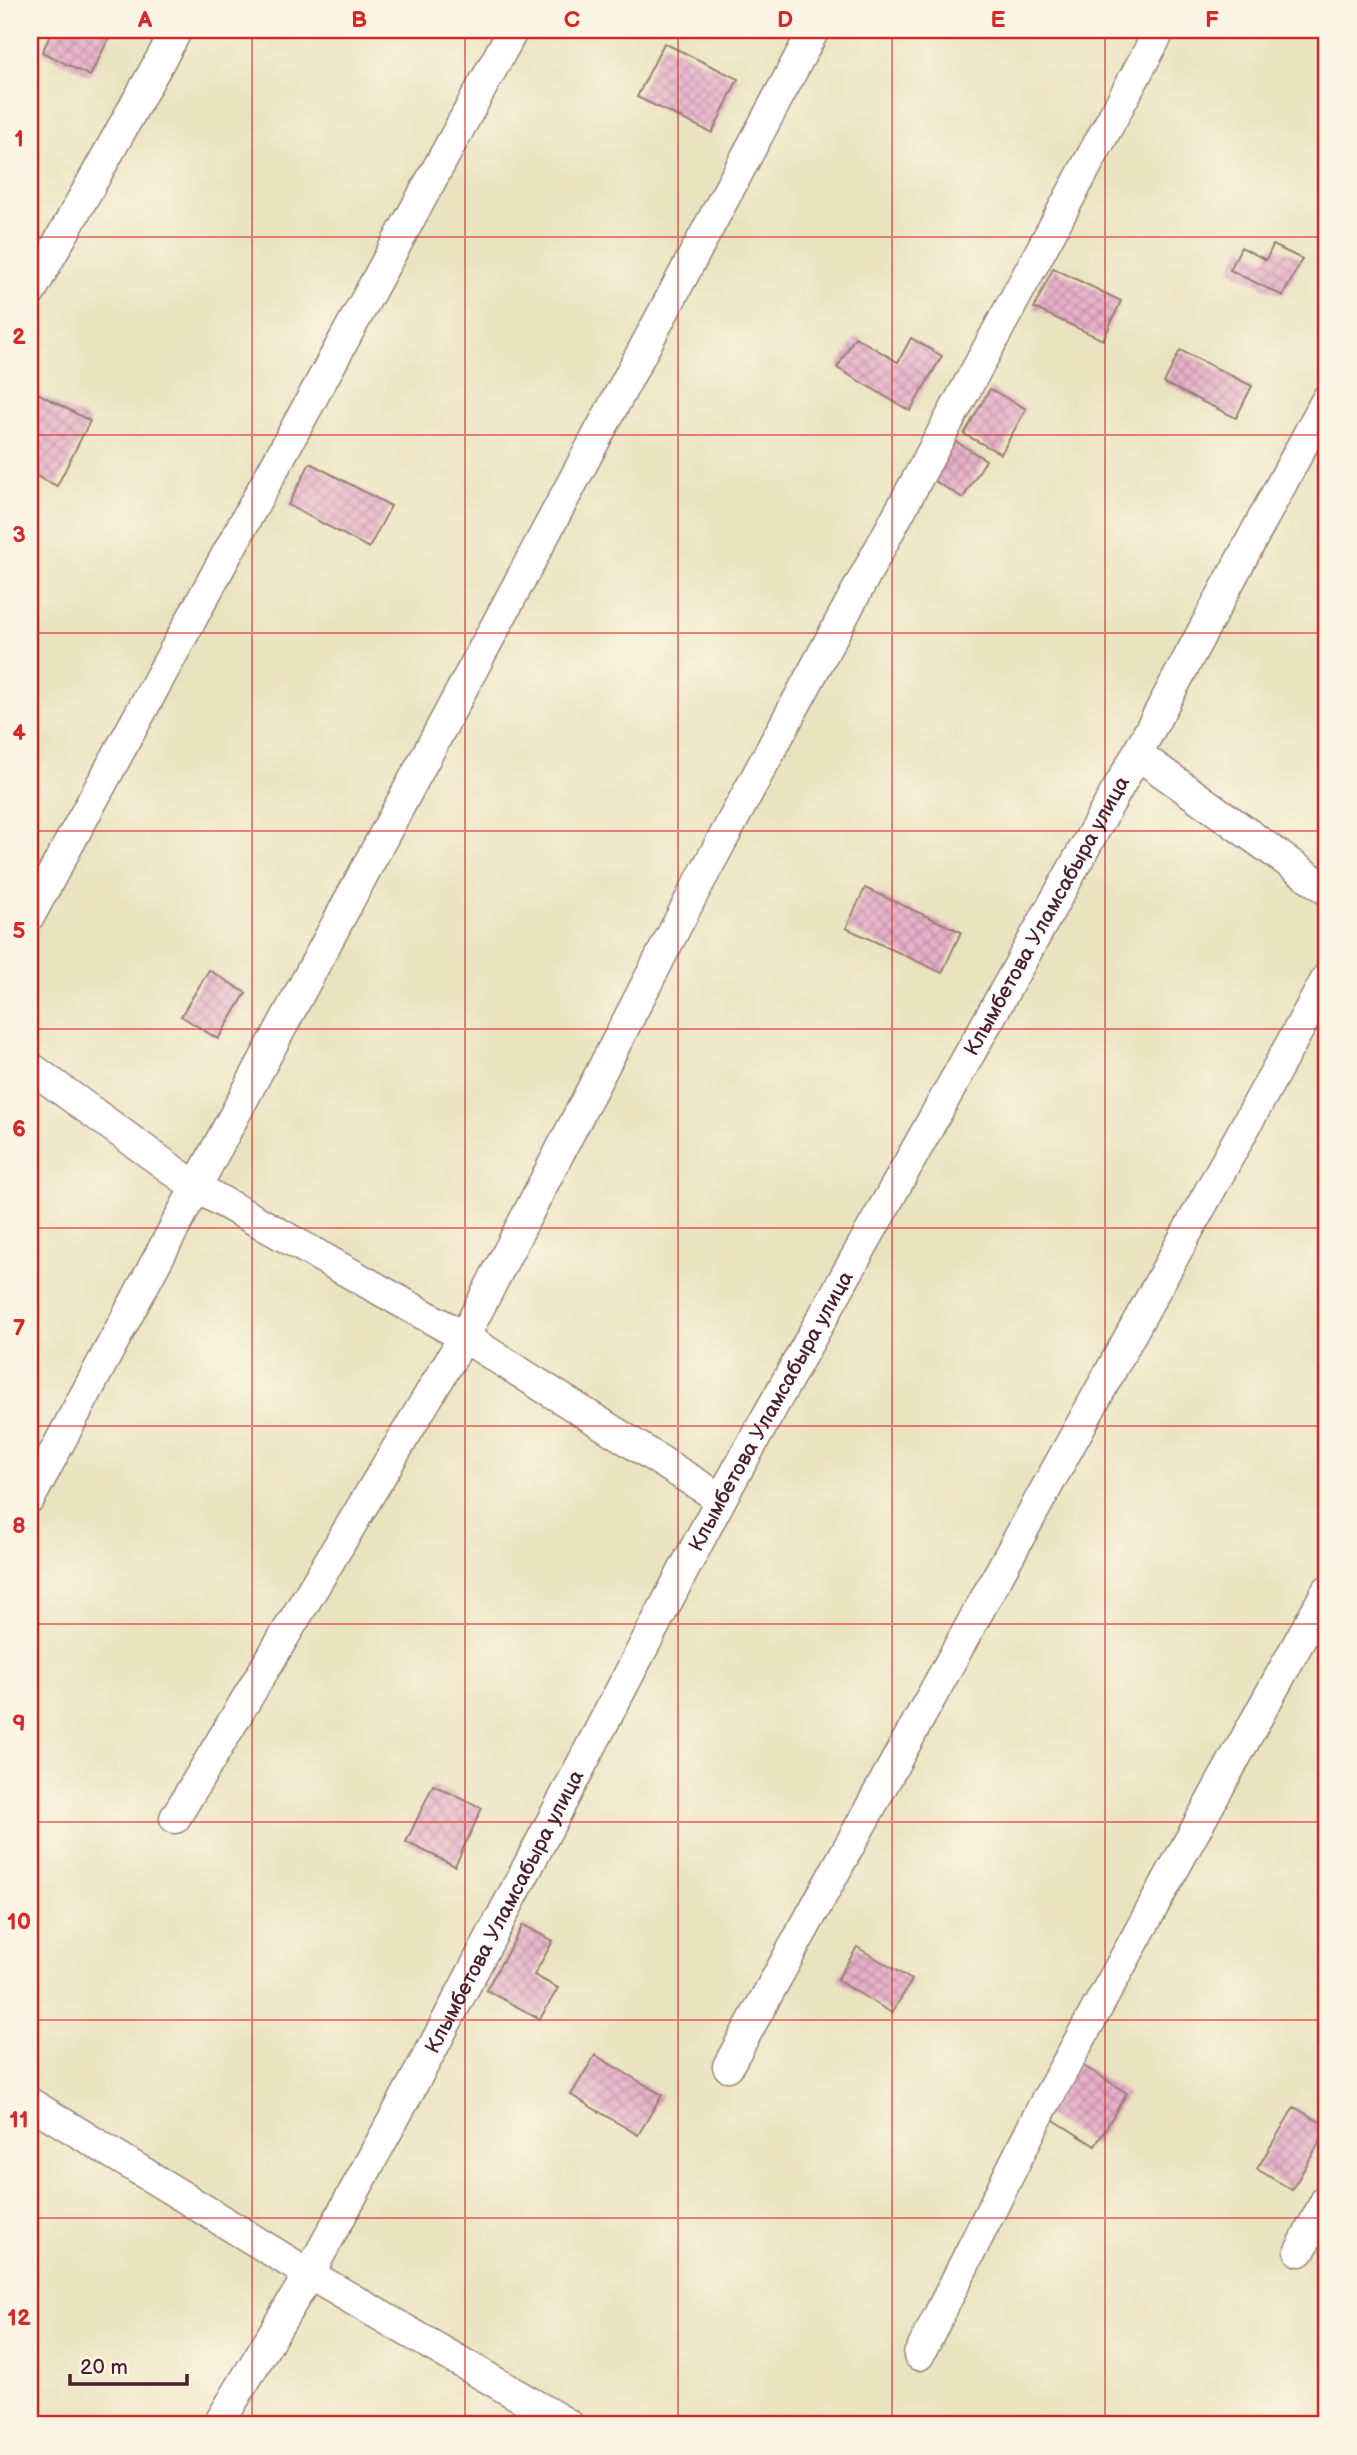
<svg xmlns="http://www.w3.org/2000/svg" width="1357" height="2455" font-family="'Balsamiq Sans',sans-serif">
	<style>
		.building { fill: url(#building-cross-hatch) }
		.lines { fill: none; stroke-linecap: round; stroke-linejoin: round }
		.street-casing { stroke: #9a8176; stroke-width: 33 }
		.street { stroke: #fff; stroke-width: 30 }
		.grid { fill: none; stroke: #d62828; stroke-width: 2; stroke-opacity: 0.55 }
		.labels { text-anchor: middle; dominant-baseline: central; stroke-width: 5; stroke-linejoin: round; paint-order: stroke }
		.street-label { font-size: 21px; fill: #4a1f2b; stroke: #fcf5e5 }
		.neatline { fill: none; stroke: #d62828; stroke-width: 2.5 }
		.grid-label { font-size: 23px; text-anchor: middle; font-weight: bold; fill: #d62828 }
	</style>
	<defs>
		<pattern id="building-cross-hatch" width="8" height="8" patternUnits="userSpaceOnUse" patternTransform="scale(1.75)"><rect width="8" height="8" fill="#e7b0c9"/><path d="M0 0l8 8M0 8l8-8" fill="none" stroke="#bd8fa3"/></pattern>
	</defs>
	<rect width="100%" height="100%" fill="#fcf5e5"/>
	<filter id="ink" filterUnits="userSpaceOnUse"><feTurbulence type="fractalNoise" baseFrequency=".0143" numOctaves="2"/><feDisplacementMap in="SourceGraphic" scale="14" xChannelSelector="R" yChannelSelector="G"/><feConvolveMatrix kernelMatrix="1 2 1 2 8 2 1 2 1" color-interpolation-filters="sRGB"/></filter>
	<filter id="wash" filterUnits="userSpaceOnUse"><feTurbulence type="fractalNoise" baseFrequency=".00686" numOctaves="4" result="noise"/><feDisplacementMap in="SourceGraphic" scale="28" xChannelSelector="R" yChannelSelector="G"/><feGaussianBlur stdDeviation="1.57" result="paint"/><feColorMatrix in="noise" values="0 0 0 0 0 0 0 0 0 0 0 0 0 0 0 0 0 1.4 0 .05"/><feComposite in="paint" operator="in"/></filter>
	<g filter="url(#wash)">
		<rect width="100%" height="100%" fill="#eae3c0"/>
		<g id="blocks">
			<path class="building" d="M53,30h60l-23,46 -48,-24z
				M664,43l74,36 -26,54 -75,-36z
				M1273,245l29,14 -19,37 -53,-26 11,-23 25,13z
				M1053,268l68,33 -18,39 -69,-32z
				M855,337l43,25 13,-24 31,18 -32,55 -73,-43z
				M1180,350l72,36 -16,32 -72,-35z
				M30,389l60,32 -33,65 -27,-13z
				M990,389l36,20 -25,45 -37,-20z
				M955,441l31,19 -23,38 -32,-19z
				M310,463l81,43 -22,42 -81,-43z
				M865,888l96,44 -19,41 -96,-45z
				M209,970l37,23 -28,46 -37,-23z
				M433,1785l49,23 -27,58 -49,-24z
				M523,1925l30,16 -19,34 24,13 -18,31 -54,-29z
				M857,1947l55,33 -20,33 -55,-33z
				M595,2055l67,40 -24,40 -67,-40z
				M1079,2063l48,30 -32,53 -49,-31z
				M1294,2107l33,19v3l-35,61 -35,-21z"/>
		</g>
	</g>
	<g filter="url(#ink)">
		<use href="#blocks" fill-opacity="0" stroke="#9a8176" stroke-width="2"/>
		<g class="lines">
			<defs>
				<g id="street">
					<path d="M30,293l147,-263"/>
					<path d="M1137,754l190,136"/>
					<path d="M30,915l483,-885"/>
					<path d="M30,1067l166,120 268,150 257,162"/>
					<path d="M30,1498l784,-1468"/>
					<path d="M175,1818l289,-481 230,-445 466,-862"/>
					<path d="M728,2066l599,-1088"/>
					<path d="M30,2103l279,171 260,151"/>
					<path d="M1300,2251l27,-53"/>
					<path d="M919,2355l122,-245 286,-519"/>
					<path id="s1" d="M218,2425l91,-151 123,-225 289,-550 416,-745 190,-355"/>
				</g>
			</defs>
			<use href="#street" class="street-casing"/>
			<use href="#street" class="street"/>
		</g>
	</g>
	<path class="grid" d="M252,30v2395M465,30v2395M678,30v2395M892,30v2395M1105,30v2395M30,237h1297M30,435h1297M30,633h1297M30,831h1297M30,1029h1297M30,1228h1297M30,1426h1297M30,1624h1297M30,1822h1297M30,2020h1297M30,2218h1297"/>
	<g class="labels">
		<g class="street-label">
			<text stroke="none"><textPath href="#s1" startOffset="1722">Клымбетова Уламсабыра улица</textPath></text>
			<text stroke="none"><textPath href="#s1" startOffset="1155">Клымбетова Уламсабыра улица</textPath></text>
			<text stroke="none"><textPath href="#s1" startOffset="588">Клымбетова Уламсабыра улица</textPath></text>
		</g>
	</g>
	<rect width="1357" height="2455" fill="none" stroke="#fcf5e5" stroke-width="77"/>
	<path d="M70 2374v10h117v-10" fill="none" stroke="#4a1f2b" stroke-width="3.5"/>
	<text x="80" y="2374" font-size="21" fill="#4a1f2b" stroke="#fcf5e5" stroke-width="5" paint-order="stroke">20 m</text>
	<rect x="38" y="38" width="1280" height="2378" class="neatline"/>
	<g class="grid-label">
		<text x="145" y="27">A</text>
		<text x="359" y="27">B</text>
		<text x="572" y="27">C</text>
		<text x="785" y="27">D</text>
		<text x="998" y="27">E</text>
		<text x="1212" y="27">F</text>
		<text x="19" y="146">1</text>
		<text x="19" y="344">2</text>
		<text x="19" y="542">3</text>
		<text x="19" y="740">4</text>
		<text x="19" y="938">5</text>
		<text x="19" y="1136">6</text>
		<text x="19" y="1335">7</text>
		<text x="19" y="1533">8</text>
		<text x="19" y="1731">9</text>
		<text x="19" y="1929">10</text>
		<text x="19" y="2127">11</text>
		<text x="19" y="2325">12</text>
	</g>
</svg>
